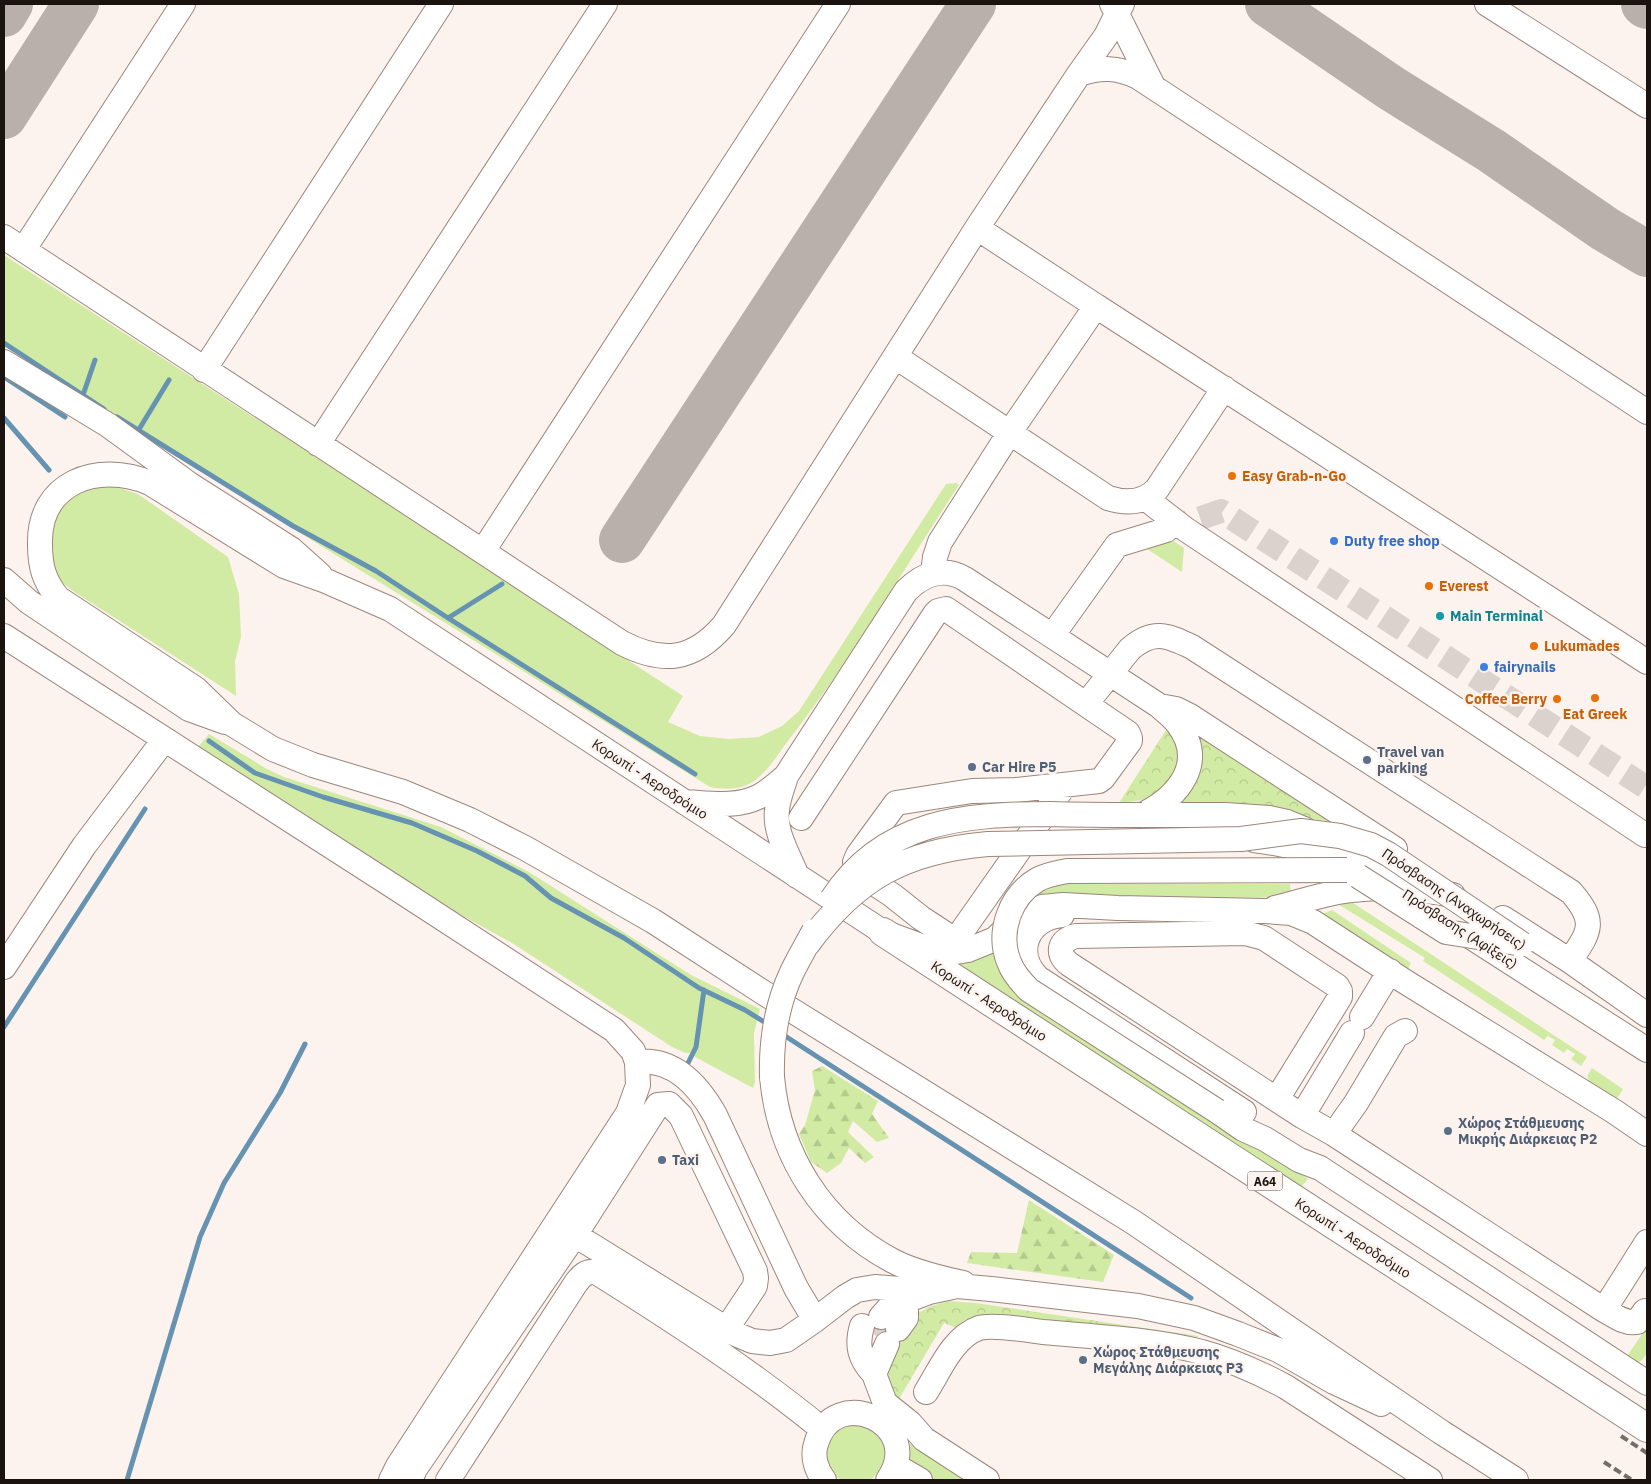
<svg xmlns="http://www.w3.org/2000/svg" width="1651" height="1484" font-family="'IBM Plex Sans',sans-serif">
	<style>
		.grass { fill: #d2eba4 }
		.forest { fill: url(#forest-firs) }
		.park { fill: url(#park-crowns) }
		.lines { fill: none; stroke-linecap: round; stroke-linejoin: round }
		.stream { stroke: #6693b1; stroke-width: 5 }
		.taxiway { stroke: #b9b0ab; stroke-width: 46 }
		.minor-tunnel { stroke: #dbd1cd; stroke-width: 24; stroke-dasharray: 24 12; stroke-linecap: butt }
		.minor-casing { stroke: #9c867c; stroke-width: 26 }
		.highway-casing { stroke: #9c867c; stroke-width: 30 }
		.minor { stroke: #fff; stroke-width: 24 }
		.highway { stroke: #fff; stroke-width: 28 }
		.rail { stroke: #756d68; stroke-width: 4; stroke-dasharray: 8 4; stroke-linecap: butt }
		.minor-bridge-casing { stroke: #9c867c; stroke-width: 26; stroke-linecap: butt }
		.minor-bridge { stroke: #fff; stroke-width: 24 }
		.food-dot { fill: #e8710a; stroke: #fdf3ee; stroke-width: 2 }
		.shop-dot { fill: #3f7fe0; stroke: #fdf3ee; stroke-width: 2 }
		.culture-dot { fill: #0f9aa8; stroke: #fdf3ee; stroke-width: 2 }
		.service-dot { fill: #5c6f8a; stroke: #fdf3ee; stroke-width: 2 }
		.labels { text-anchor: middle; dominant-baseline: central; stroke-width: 5; stroke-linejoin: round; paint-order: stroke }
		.shield { fill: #fdf3ee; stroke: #5f5652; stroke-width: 1 }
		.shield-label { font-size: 12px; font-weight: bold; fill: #1b130f }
		.food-label { font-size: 14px; font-weight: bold; fill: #c56008; stroke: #fdf3ee; text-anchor: start }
		.shop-label { font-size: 14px; font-weight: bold; fill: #366cbe; stroke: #fdf3ee; text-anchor: start }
		.culture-label { font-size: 14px; font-weight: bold; fill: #0d838f; stroke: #fdf3ee; text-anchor: start }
		.service-label { font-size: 14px; font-weight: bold; fill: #4e5e75; stroke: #fdf3ee; text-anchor: start }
		.street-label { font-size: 14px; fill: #1b130f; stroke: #fdf3ee }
	</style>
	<defs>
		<pattern id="forest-firs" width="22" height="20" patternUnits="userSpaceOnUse" patternTransform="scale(1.25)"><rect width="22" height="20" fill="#d2eba4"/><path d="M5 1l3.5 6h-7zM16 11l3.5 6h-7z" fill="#b4c98c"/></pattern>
		<pattern id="park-crowns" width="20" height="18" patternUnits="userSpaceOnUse" patternTransform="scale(1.25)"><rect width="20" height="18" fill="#d2eba4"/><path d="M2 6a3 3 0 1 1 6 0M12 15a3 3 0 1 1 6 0" fill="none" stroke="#b4c98c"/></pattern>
	</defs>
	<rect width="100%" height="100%" fill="#fdf3ee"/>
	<path class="grass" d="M4,255l679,441 -15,26 32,14 29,3 30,-2 23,-11 17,-15 147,-227 11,-1 2,2c-56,85 -108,175 -171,256 -11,14 -23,36 -41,44 -11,5 -25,4 -37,2l-573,-355 -133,-86z
		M101,487h16l21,7 90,63 11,37 2,43 -6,24 1,35 -163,-105c-5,-4 -11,-8 -15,-13 -12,-18 -9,-52 2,-70 8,-12 27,-17 41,-21z
		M1172,540l12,8 -2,24 -38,-25z
		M209,734l58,35 17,8 157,50 88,45 162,103 69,34 -6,24 1,49 -2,6 -58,-31 -2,-4h-8l-13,-6 -160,-104 -105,-58 -210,-137z
		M1062,884h228l1,9 -4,4 -255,4 9,-9z
		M1344,897l243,160 -6,9 -10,-7 4,-5 -8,-5 -3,4 -12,-8 3,-5 -7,-4 -4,4 -121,-79 2,-3 -92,-57z
		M1332,910l79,53 -5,10 -86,-58z
		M994,948l2,12 5,13 267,177 40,29 -7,8 -353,-226z
		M1592,1068l31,21 -9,15 -24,-21 -3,-7z
		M1647,1327v27l-6,7 -3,1 -11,-6z
		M850,1422c7,3 21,4 26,9 16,15 9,39 -6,49 -16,0 -38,4 -44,-15 -3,-7 1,-20 1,-27z
		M913,1443l60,37h-39l-26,-17 -2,-16z"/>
	<path class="forest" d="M822,1066l56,35 -6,13 17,24 -12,4 -24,-21 -5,11 26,25 -9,6 -16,-15 -8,15 -14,10 -16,-11 -12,-28 6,-9 10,-35 -3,-19z
		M1029,1200l85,55 -11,27 -136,-19 4,-11 46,1z"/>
	<path class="park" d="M1188,726l147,95 -161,-13z
		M1168,727l13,25 -3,22 -26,25 -33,4z
		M949,1301l27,2 222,33 -2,6 -145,-20 -72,-6c-11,2 -17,4 -23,12l-12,-5 -45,76 -7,1 -8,-30 4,-18 26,-37 17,-9z"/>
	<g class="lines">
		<path class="stream" d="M4,343l100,66
			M4,377l61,40
			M83,395l12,-35
			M117,417l176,109 83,45 72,47 247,156
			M4,418l45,52
			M138,431l31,-51
			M448,618l54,-34
			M209,741l46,32 68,24 89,26 65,28 48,25 26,22 73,40 75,50 46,22 24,15
			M4,1027l141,-218
			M782,1034l409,264
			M688,1063l8,-16 8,-57
			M127,1480l73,-243 24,-54 56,-90 25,-49"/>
		<path class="taxiway" d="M1268,4l123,84 101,63 113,78 42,25
			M1644,4l3,2
			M4,14l6,-10
			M4,116l72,-112
			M622,540l351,-536"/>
		<path class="minor-tunnel" d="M1166,530l55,-19 426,277
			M879,1338l11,-15"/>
		<defs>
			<path id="minor" d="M1112,4l41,82
				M1487,4l160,102
				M1079,74c22,-7 38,-7 59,3l509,335
				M4,237l618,406c41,21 71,18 102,-18l253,-397
				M24,249l159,-245
				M1096,306l551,356
				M896,357l212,141c19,6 36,5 49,-9l67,-101
				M4,362l104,63 81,59 102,65 29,26
				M204,370l237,-366
				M318,444l287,-440
				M1145,498l40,31 460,306
				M483,551l355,-547
				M933,573l2,-16 5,-15 70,-110 86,-126 -119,-78 102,-154 27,-38 16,-32
				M4,580l25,22 160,107 36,13
				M4,636l395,254 215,140 19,21 4,11c37,-4 61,23 78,53l81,173 19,32
				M1052,636l65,-91 49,-15
				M1086,704l44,-55c23,-20 37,-14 62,-2l379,245c26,30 19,39 -1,69
				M1165,707l11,2 14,7 205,133
				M684,802c24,1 52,6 74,-5 10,-5 20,-14 28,-21
				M1144,815h81l44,3 18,4 17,7 84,53
				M801,818l134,-204 3,-3 8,-2 182,124 2,5v3l-27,37 -4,3 -83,9 -44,1 -76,12 -38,52 -3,7 2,10 35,23 29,23 26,17 6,1 7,-2 104,-148
				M1254,840c29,4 57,9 83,24
				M797,876c-8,-20 -23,-44 -20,-66 1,-12 6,-23 9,-34l120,-185c17,-17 37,-25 59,-12l193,126c7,6 15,12 20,19 29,38 1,72 -34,90
				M1275,908c21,-5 42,-12 63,-16 39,-7 76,-4 115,3
				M1062,915c-35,3 -49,38 -24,63l206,134
				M1503,918l67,43 77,54
				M1468,935l179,115
				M4,967l80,-121 80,-106
				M1362,1017l28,-46
				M1405,1031l-9,5 -40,67 -22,31 270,176 43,-68
				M772,1077c7,79 51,147 121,184 21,11 47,17 70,22
				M1277,1099l63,-102v-6l-3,-5 -73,-48 -19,-5 -169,3c-16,4 -21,17 -7,28l233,152 32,18
				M1217,1111l26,18 22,10 34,21 21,8 327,215
				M1302,1116l50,-83
				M575,1235l158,98 19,8 18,2 16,-3 29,-20 30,-23 12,-7 18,-3 50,4
				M1604,1310c11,6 21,14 33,12l8,-11
				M881,1317l8,-9 8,-4 32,-12 28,-6 34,3 147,17 56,12 44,16 40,16 56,32 47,22
				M862,1326c-6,20 -2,33 12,48
				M898,1329l8,-11v-16
				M887,1344l-13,30 11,29 25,20 14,16 63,41
				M926,1392c14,-22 27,-55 53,-64 13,-4 49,2 64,4 53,5 107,7 159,20 29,8 58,21 84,35l144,93
				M896,1466l24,14
				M391,1480l7,-14 230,-353 10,-28 -1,-23
				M410,1480l5,-11 160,-234 83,-130 11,-1 12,12 74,155 1,7 -1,8 -28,42
				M448,1480l128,-197c6,-8 10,-12 20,-11 78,49 155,99 226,157
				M824,1480c-8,-10 -12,-24 -8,-36 17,-62 111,-21 72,36
				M1516,1480l-75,-48 -308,-210 -369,-229 -111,-72 -128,-73 -55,-28 -67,-28 -90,-27 -40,-16 -41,-25 -36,-35 -138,-91c-14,-17 -18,-32 -18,-53 -2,-63 58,-84 110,-62l134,83 42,15 64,28 493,323 46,17 27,3 12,-2 27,-11 18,-17 15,-10 14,-5 21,-2 55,3 147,3 26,2 22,9 91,59 211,131 32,22"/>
			<path id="highway" d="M883,932l764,496"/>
		</defs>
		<use href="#minor" class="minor-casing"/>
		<use href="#highway" class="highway-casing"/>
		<use href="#minor" class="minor"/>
		<use href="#highway" class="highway"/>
		<path class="rail" d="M1621,1436l26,17
			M1604,1462l28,18"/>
		<defs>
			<path id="minor-bridge" d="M1358,876l88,56 70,11
				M832,899c51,-79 133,-85 219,-85 30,1 60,1 91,1
				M807,945c49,-67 98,-94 181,-101l253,-5 60,-8 39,5 31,9 17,9 134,90
				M772,1077c-1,-36 5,-73 20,-105 7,-14 15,-28 22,-41
				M1217,1111l-188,-121c-8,-8 -16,-17 -20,-28 -12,-30 1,-66 28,-82 10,-6 20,-7 30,-9l280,-1"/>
		</defs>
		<use href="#minor-bridge" class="minor-bridge-casing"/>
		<use href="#minor-bridge" class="minor-bridge"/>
	</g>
	<g class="food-dot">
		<circle cx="1232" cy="476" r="5"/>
		<circle cx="1429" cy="586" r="5"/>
		<circle cx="1534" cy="646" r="5"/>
		<circle cx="1595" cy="698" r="5"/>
		<circle cx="1557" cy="699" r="5"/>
	</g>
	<g class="shop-dot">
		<circle cx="1334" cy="541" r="5"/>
		<circle cx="1484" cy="667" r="5"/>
	</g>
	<circle class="culture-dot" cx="1440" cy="616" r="5"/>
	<g class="service-dot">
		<circle cx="1367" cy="760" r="5"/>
		<circle cx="972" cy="767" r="5"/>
		<circle cx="1448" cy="1131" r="5"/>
		<circle cx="662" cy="1160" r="5"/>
		<circle cx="1083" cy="1360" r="5"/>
	</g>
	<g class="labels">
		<rect class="shield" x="1247.5" y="1171.5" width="35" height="19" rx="4"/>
		<g class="shield-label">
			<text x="1265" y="1181">Α64</text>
		</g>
		<g class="food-label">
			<text x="1242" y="476">Easy Grab-n-Go</text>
			<text x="1439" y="586">Everest</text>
			<text x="1544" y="646">Lukumades</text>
			<text x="1547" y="699" text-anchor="end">Coffee Berry</text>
			<text x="1595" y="714" text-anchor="middle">Eat Greek</text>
		</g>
		<g class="shop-label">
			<text x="1344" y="541">Duty free shop</text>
			<text x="1494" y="667">fairynails</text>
		</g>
		<g class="culture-label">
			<text x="1450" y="616">Main Terminal</text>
		</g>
		<g class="service-label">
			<text x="1377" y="752">Travel van<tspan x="1377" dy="16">parking</tspan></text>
			<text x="982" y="767">Car Hire P5</text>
			<text x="1458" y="1123">Χώρος Στάθμευσης<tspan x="1458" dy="16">Μικρής Διάρκειας P2</tspan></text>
			<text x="672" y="1160">Taxi</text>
			<text x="1093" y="1352">Χώρος Στάθμευσης<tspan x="1093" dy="16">Μεγάλης Διάρκειας P3</tspan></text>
		</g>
		<g class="street-label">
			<text transform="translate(650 779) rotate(33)">Κορωπί - Αεροδρόμιο</text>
			<text transform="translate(1454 899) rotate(34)">Πρόσβασης (Αναχωρήσεις)</text>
			<text transform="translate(1460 929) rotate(33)">Πρόσβασης (Αφίξεις)</text>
			<text transform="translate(989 1001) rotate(33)">Κορωπί - Αεροδρόμιο</text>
			<text transform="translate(1353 1238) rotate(33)">Κορωπί - Αεροδρόμιο</text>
		</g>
	</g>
	<rect width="1651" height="1484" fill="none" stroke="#1b130f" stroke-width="10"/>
</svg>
